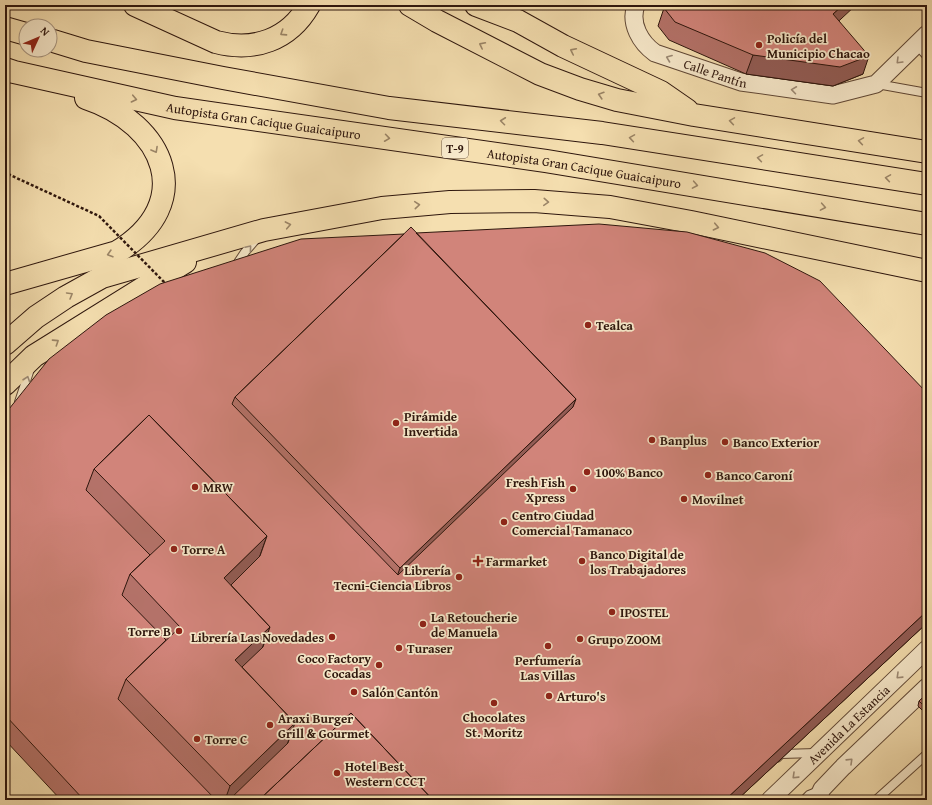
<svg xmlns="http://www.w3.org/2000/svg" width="932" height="805" font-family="'Gentium Book Plus',serif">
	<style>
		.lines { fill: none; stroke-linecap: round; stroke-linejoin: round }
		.service-casing { stroke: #604836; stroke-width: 10 }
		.minor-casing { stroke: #604836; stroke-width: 19 }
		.motorway-casing { stroke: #2e160d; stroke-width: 24 }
		.service { stroke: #f8eacc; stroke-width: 8 }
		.minor { stroke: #f8eacc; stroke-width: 17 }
		.motorway { stroke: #f5dfb0; stroke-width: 22 }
		.path-bridge { stroke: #2e160d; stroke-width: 2.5; stroke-dasharray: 3 2; stroke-linecap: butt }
		.wall { fill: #b47269; stroke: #2e160d }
		.shaded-wall { fill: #925c55; stroke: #2e160d }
		.building { fill: #d1847a; stroke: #2e160d }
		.oneway { stroke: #9b8567 }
		.oneway2 { stroke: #9d8b76 }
		.poi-dot { fill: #8f2418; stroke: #f8eacc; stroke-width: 1.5 }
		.labels { text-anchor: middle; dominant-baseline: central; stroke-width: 3.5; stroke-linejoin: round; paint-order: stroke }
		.shield { fill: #f8eacc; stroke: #6b5646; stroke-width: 1 }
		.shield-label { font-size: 12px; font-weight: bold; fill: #2e160d }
		.poi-label { font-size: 13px; font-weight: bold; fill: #2e160d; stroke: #f8eacc; text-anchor: start }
		.street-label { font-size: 13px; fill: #2e160d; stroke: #f8eacc }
	</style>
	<rect width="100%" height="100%" fill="#f5dfb0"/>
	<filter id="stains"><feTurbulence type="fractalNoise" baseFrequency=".005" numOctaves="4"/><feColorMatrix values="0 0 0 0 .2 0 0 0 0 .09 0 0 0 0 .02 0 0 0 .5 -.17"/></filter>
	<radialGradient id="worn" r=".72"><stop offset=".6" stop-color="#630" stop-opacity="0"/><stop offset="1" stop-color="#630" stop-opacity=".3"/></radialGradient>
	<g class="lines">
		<defs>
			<path id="service" d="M916,44l11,12
				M877,84l50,9
				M235,267l10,-15 13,-15
				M19,402l11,-33
				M777,758l4,-4 35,-1
				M804,800l5,-5 10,-4
				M876,800l51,-46"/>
			<g id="minor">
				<path id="s1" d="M636,5c-7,19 5,38 19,48l86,29 92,13 43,-11 51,-50"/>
				<path id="s2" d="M770,800l157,-151"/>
				<path d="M817,800l5,-11 21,-22 84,-80"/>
			</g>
			<g id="motorway">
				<path d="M135,5l81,37c38,10 73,-2 93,-37"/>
				<path d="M410,5l27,16 103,53 40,15 37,11 77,15 233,37"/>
				<path d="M476,5l42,16 45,25 98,46 26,18"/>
				<path d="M5,28l21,6"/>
				<path d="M50,40l36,11 137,27 166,30 213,25 325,51"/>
				<path id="s3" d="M5,69l9,3 161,36 371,53 381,63"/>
				<path d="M5,284l112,-32c81,-49 48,-128 -31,-154"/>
				<path d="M5,344l31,-27 30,-20 36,-20 162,-47 118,-22 68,-6 84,-1 76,6 81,15 236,49"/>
				<path d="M5,384l29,-28 151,-94"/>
			</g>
		</defs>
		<use href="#service" class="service-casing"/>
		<use href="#minor" class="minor-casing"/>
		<use href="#motorway" class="motorway-casing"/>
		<use href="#service" class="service"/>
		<use href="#minor" class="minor"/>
		<use href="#motorway" class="motorway"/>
		<path class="path-bridge" d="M5,170l5,5 89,41 67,68"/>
	</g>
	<path class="wall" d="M664,8l175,13 24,53 -30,12 -87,-12 -77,-34 -11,-14z
		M416,233l511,160v230l-190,177h-676l-56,-60v-326z
		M927,694v21l-9,-9 1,-5z"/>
	<path class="shaded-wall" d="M843,5h13l-29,27 6,-18z
		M753,55l116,1 -6,18 -30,12 -87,-12z
		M576,399l-9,26 -176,169 9,-26z
		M267,536l-14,39 -30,30 1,-27z
		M927,611v12l-190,177h-12z
		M270,627l-14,38 -22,22 1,-27z
		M295,723l-14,38 -40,39h-16l5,-14z"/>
	<path class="building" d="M668,5h175l-10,9 36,42 -29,11 -87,-12 -78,-33 -11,-14z
		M599,224l88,8 78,21 55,28 107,112v218l-202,189h-292l-82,-87 -92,87h-30l59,-57 7,-20 -53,-56 21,-20 7,-20 -39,-42 29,-29 7,-20 -118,-121 -55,54 -8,21 64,65 -20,19 -8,21 44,45 -40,39 -8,20 98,101h-132l-79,-85v-301l44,-55 57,-44 54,-31 141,-45 103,-5 -169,163 -3,7 166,171 175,-168 3,-8 -160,-166z
		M411,227l165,172 -176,169 -165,-171z
		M149,415l118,121 -43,42 46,49 -35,33 60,63 -65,63 -104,-107 54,-52 -50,-53 35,-33 -71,-72z
		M927,694v15l-8,-8z
		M351,713l82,87h-174z"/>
	<defs><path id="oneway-chevron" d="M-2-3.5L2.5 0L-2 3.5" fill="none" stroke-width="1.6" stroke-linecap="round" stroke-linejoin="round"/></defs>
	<g class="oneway">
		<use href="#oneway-chevron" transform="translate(283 33) rotate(147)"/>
		<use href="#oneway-chevron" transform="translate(482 45) rotate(-153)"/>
		<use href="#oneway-chevron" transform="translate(573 51) rotate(-154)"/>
		<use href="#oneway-chevron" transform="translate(601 95) rotate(-163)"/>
		<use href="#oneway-chevron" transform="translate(134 99) rotate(12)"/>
		<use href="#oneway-chevron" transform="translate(503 121) rotate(-173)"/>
		<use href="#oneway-chevron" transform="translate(732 121) rotate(-171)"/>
		<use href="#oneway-chevron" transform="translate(387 138) rotate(8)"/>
		<use href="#oneway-chevron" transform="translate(632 138) rotate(-171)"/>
		<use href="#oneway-chevron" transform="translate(861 141) rotate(-171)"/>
		<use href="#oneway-chevron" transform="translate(155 150) rotate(61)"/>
		<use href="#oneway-chevron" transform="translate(760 158) rotate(-171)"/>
		<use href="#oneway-chevron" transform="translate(888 178) rotate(-171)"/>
		<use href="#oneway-chevron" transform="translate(695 185) rotate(10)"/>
		<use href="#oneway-chevron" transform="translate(546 202) rotate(4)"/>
		<use href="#oneway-chevron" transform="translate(417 205) rotate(-5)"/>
		<use href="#oneway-chevron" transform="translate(823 207) rotate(10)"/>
		<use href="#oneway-chevron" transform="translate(288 225) rotate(-11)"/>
		<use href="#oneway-chevron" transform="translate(716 227) rotate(12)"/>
		<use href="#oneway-chevron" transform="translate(110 254) rotate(164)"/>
		<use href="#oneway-chevron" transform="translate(70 295) rotate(-30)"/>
		<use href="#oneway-chevron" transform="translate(56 342) rotate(-33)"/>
	</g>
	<g class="oneway2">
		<use href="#oneway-chevron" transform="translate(669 58) rotate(-159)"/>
		<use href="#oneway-chevron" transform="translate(899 61) rotate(135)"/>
		<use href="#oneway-chevron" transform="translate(794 90) rotate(-172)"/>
		<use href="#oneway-chevron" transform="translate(249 248) rotate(-50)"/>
		<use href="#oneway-chevron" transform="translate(27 379) rotate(-71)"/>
		<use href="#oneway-chevron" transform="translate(899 676) rotate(136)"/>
		<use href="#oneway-chevron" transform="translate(850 761) rotate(-44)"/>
		<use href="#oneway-chevron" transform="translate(795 776) rotate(136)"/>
	</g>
	<g class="poi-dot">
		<circle cx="759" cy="45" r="4"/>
		<circle cx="588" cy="325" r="4"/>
		<circle cx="396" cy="423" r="4"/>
		<circle cx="652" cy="440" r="4"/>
		<circle cx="725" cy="442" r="4"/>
		<circle cx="587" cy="472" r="4"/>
		<circle cx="708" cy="475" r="4"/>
		<circle cx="195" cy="487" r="4"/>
		<circle cx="573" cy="489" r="4"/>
		<circle cx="684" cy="499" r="4"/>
		<circle cx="504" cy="522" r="4"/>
		<circle cx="174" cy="549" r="4"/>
		<path d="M476 555h4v4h4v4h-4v4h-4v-4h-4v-4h4z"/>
		<circle cx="582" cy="561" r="4"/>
		<circle cx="459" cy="577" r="4"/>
		<circle cx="612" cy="612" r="4"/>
		<circle cx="423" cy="624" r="4"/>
		<circle cx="179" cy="631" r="4"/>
		<circle cx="332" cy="637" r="4"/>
		<circle cx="580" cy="639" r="4"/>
		<circle cx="548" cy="646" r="4"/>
		<circle cx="399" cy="648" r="4"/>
		<circle cx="379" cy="665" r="4"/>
		<circle cx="354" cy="692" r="4"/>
		<circle cx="549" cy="696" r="4"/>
		<circle cx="494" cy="703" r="4"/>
		<circle cx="270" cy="725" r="4"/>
		<circle cx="197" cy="739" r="4"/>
		<circle cx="337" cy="773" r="4"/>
	</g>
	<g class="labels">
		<rect class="shield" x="442" y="138" width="26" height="20" rx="3"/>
		<g class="shield-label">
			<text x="455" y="148">T-9</text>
		</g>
		<g class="poi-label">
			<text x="767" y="38">Policía del<tspan x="767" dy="15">Municipio Chacao</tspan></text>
			<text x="596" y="325">Tealca</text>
			<text x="404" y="416">Pirámide<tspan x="404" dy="15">Invertida</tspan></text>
			<text x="660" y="440">Banplus</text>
			<text x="733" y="442">Banco Exterior</text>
			<text x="595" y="472">100% Banco</text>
			<text x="716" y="475">Banco Caroní</text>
			<text x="565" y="482" text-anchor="end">Fresh Fish<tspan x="565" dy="15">Xpress</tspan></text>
			<text x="203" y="487">MRW</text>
			<text x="692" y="499">Movilnet</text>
			<text x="512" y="515">Centro Ciudad<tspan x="512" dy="15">Comercial Tamanaco</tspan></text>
			<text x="182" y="549">Torre A</text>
			<text x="590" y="554">Banco Digital de<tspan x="590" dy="15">los Trabajadores</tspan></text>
			<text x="486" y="561">Farmarket</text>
			<text x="451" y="570" text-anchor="end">Librería<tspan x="451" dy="15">Tecni-Ciencia Libros</tspan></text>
			<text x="620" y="612">IPOSTEL</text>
			<text x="431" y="617">La Retoucherie<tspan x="431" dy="15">de Manuela</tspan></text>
			<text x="171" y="631" text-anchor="end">Torre B</text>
			<text x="324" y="637" text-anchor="end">Librería Las Novedades</text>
			<text x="588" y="639">Grupo ZOOM</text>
			<text x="407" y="648">Turaser</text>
			<text x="371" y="658" text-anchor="end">Coco Factory<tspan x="371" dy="15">Cocadas</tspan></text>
			<text x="548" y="660" text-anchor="middle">Perfumería<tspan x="548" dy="15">Las Villas</tspan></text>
			<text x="362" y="692">Salón Cantón</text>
			<text x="557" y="696">Arturo's</text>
			<text x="494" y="717" text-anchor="middle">Chocolates<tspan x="494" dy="15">St. Moritz</tspan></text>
			<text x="278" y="718">Araxi Burger<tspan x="278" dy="15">Grill &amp; Gourmet</tspan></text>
			<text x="205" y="739">Torre C</text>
			<text x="345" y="766">Hotel Best<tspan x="345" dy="15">Western CCCT</tspan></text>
		</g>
		<g class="street-label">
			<text stroke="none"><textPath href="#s1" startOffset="119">Calle Pantín</textPath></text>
			<text stroke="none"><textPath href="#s3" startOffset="264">Autopista Gran Cacique Guaicaipuro</textPath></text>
			<text stroke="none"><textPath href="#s3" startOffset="588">Autopista Gran Cacique Guaicaipuro</textPath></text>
			<text stroke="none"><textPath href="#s2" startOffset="109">Avenida La Estancia</textPath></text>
		</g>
	</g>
	<rect width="932" height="805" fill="none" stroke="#f5dfb0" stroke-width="20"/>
	<rect x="6" y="6" width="920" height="793" fill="none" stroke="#2e160d" stroke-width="2"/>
	<rect x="10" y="10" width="912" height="785" fill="none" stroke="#2e160d"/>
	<g transform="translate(38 38) rotate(46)"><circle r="19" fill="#f8eacc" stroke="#a79580"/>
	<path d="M0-3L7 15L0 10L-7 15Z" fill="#8f2418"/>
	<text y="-6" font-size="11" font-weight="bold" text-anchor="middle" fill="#2e160d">N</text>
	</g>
	<rect width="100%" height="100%" filter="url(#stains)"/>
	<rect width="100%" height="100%" fill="url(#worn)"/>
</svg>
